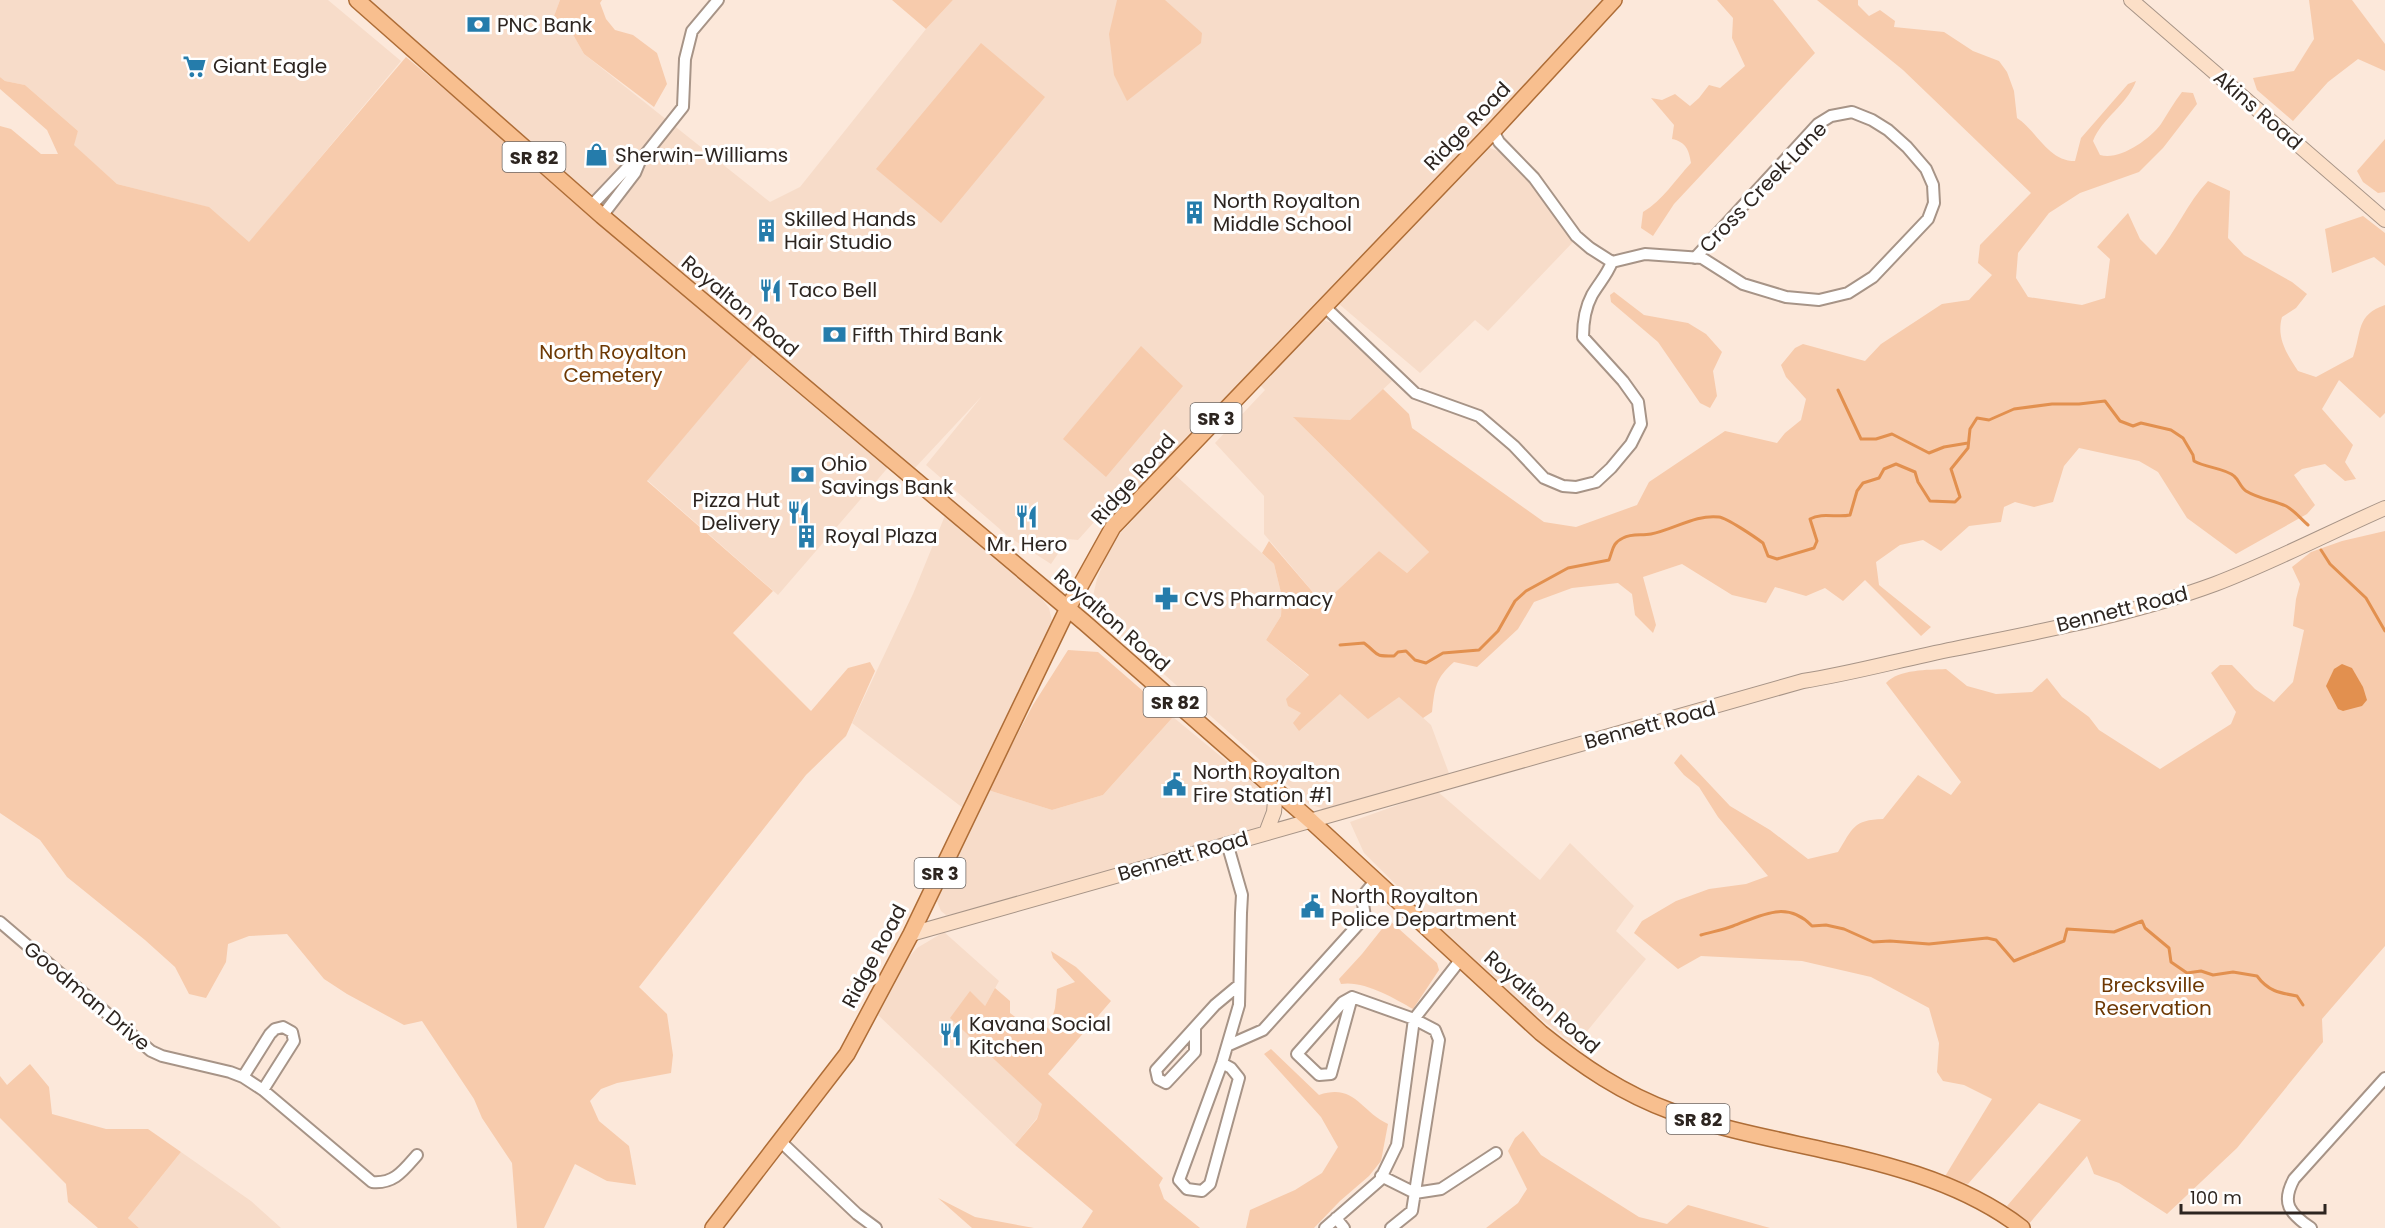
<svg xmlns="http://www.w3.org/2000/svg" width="2385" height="1228" font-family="Poppins,sans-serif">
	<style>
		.built { fill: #f7dcc9 }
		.green { fill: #f7cbac }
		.water { fill: #e2904f }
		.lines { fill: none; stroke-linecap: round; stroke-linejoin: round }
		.stream { stroke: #e2904f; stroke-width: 3 }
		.street-casing { stroke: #a79487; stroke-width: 14 }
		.secondary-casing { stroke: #a79487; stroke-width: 16 }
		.primary-casing { stroke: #ae6d37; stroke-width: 18 }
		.street { stroke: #fff; stroke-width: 10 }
		.secondary { stroke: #fcdfc7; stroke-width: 14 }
		.primary { stroke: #f8bf8f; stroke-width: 15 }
		.labels { text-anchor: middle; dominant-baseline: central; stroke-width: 6; stroke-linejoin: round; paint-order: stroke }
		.shield { fill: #fff; stroke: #6c6663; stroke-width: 1.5 }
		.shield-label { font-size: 18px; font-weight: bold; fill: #2d2520 }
		.poi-label { font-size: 20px; fill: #2d2520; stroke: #fff; text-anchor: start }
		.street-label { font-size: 20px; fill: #2d2520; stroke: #fff }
		.park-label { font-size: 20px; fill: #6e3904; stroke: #fff }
	</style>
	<rect width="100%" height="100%" fill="#fce8da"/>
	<path class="built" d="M0,0h328l73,61 -152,182 -41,-36 -91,-23 -44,-39 5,-14 -53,-46 -20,-4 -5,-4z
		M367,0h193l-6,16 17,15 13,23 186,148 30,-15 126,-158 27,-29h653l-288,306 -196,200 -10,-4 -34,38 -10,-1 -17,25 -42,-27 -83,-72 56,-69 -68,73 -483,-411z
		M1490,148l8,3 33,30 42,61 -85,89 -13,-11 -55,53 -81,-69v-4l144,-151z
		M1324,320l10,4 58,57 -42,39 -56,-2 135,134 -22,21 -28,-22 -56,53 -59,-70v-38l-49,-53 50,-53 -7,-7 52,-56z
		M757,351l134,113 -113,131 -131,-115z
		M1174,474l100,90 8,33 -1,19 -15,24 43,36 53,-13 69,62 19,51 -118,36 -23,-8 -210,-188 -7,-16 5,-21 8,-20 14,-24z
		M946,513l92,81 11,14 3,13 -52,117 -37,70 -111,-85 61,-129z
		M1173,717l91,75 4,7 -3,22 -13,12 -278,78 -28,4 -5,-4 -5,-12 52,-109 64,20 51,-15z
		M1437,791l103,89 30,-37 64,63 -18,25 30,28 -71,87 -53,-42 -54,-48 -104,-103 -14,-31z
		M944,932l55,49 -14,25 -34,12 92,86 -6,14 -22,27 -137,-130 30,-57 9,-10z
		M181,1152l70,49 30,27h-142l-11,-10z"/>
	<path class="green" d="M560,0h42l-2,3 6,16 9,11 18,5 24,18 10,31 -13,23 -70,-53 -13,-23 -17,-15z
		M892,0h61l-27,29z
		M1117,0h48l37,33 -1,10 -74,58 -13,-26 -5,-41z
		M1717,0h56l42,53 -141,151 -21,32 -12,-8 2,-16c20,-12 32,-32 48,-49 -2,-13 -5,-21 -19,-24l2,-14 -23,-27 11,2 13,-6 15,12 9,-8 10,-13 11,3 25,-22 -13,-28 1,-20z
		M1817,0h41v5l11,11 11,-6 15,11 -1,6 50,5 29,19 26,10 8,11 7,19 3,27c20,13 31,43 58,43l6,-23 47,-54 8,-3c-9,24 -34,37 -43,60l7,14c19,6 49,-15 61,-31 7,-11 13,-22 21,-32l11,1 4,11 -34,44 -24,24 -59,21 -31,20 -31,40 -2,25 12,19 54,8 23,-7 5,-39 -13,-12 31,-34 12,26 16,16c20,-23 31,-52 52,-74l22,10 -2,47 16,17 48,27 15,12 -11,14 -14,9c-6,21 5,37 16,54l18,6 37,-20c9,-26 3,-42 32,-52v108l-5,5 -41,-38 -17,29 31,36 -8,17 11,17 -11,2 -20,-17 -23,5 -8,6 21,30 -8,9 -71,40 -49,-36 -29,-46 -19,-11 -60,-13 -15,18 -11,36 -19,5 -19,-5 -11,5 -3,15 -32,4 -28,25 -18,-11 -23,5 -24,17 3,23 52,42 -10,9 -56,-56 -22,21 -18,-13 -19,8 -31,-9 -9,16 -34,-8 -50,-31 -39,13 13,48 -3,8 -18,-18 -3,-21 -14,-11 -46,5 -38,14 -16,27 -41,38 -23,-5c-19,17 -19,25 -22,50l-9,6 -24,-21 -31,22 -28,-25 -41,37 -6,-8 8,-10 -13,-7 -2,-7 23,-24 -43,-35 15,-24 1,-19 -8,-33 -12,-11 7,-12 54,63 56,-53 28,22 22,-21 -136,-135 57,3 33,-31 26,25 3,14 132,94 32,5 61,-22 12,-23 76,-51 52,12 8,-10 16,-13 5,-21 -20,-22 -5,-12 14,-17 8,-4 62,17 16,-17 61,-40 27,-4 23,-25 -14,-12 2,-18 51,-52 -128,-123z
		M2309,0h43l33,44v27l-27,-12 -30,23 -35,39 -36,-31 -4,-12 41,-7 20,-32z
		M981,43l64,54 -104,126 -65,-54z
		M406,57l351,294 -110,130 126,110 -40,42 78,78 37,-43 22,-6 5,9 -29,65 -40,39 -167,212 28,27 6,41 -2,18 -54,10 -16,6 -11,12 9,20 30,25 7,39 -29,-4 -32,-17 -31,64h-27l-5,-65 -30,-45 -8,-19 -52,-78 -18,4 -57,-31 -23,-15 -37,-45 -38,2 -21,8 -2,18 -20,36 -17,-4 -14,-27 -30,-27 -78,-63 -27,-37 -40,-27v-687l11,3 30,25h17l-11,-24 -47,-41v-12l5,4 20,4 53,46 -4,14 43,39 92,23 40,35z
		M2385,139v53l-7,1 -15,-11 -6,-11z
		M2363,216l22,17v33l-11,-9 -42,16 -7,-44z
		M1614,292l30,23 44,8 18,11 16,18 -9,19 4,25 -7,12 -10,-5 -42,-61 -47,-40 -1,-7z
		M1141,346l42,40 -77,91 -43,-38z
		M2385,531v415l-63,73 1,23 -86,106 -70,66 -48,-31 -25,-9 -7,-18 -59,69 -21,-19 74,-86 -42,-17 -71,81 -24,-6 48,-79 -28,-14 -21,-4 -6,-9 2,-29 -10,-35 -58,-31 -69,-16 -101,-5 -23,13 -44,-36 8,-12 34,-20 33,-12 37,-5 22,-8 -50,-59 -19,-30 -15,-12 -10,-12 7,-9 49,52 40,24 38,29 30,-7c15,-24 15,-32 45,-33l35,-44 33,20 10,-13 -75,-99c13,-14 42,-13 60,-14l21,17 29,8 36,-2 15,-14 15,19 27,20 10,13 61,39 71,-45 5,-12 -25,-39 9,-8h12l23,24 19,13 19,-20 11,-52 -11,-4 3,-27 4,-15 -8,-17 19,-15 31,-11z
		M1068,650l30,2 75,65 -70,78 -51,15 -64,-20 45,-85z
		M1389,920l48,43 2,7 -26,39c-19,-11 -50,-29 -72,-25l-2,-5 23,-25z
		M1051,951l25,16 35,34 -63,73 115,104 -4,7 5,14 36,29h-118l11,-17 -78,-66 22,-26 5,-15 -92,-86 20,-27 15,15 10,-18 15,13v12l17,13 11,-6 11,9 6,-21 2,-19 18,-7 -22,-24z
		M1271,1049l48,46c36,-12 41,16 69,29l-7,37 -12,15 -29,25 -26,27h-68l4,-18 45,-20 27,-17 16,-26 -17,-30 -57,-63z
		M30,1064l19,23 3,27 54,15h42l33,23 -53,66 11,10h-41l-30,-26 -2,-18 -66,-66v-42l7,9z
		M1523,1131l18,24 98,62 28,7 21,-19 82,23h-284l32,-25 9,-14 -19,-38 7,-13z
		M938,1198l37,19 59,11h-62z"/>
	<path class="water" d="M2342,664l10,4 11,19 4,13 -5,6 -19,5 -5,-2 -12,-23 8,-17z"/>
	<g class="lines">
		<path class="stream" d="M1838,390l23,49h15l16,-5 37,19 15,-6 24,-4
			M2321,550l9,14 36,34 19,33
			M1340,645l24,-2c16,12 8,13 30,13l4,-4 8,-1 9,9 11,3 17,-10 36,-3 19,-19 17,-30 11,-10 42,-23 41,-8c4,-10 3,-17 14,-22 9,-5 19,-2 28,-4 22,-4 45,-20 68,-17 8,1 36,20 44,26l5,13 9,3 37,-11 3,-7 -7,-22c12,-7 27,-1 40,-4l7,-24 6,-8 16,-5 5,-9 12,-5 19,8 3,10 12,19 25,1 5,-5 -9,-28 17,-21 2,-19 7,-11 12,2 25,-11 38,-5h27l26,-3 15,20 13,5 8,-3 30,7 12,8 10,17 1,6c12,7 31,7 40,15 5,4 6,11 12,15 13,8 27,9 40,15 9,5 14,12 22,19
			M1701,935c10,-3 22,-5 32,-9 29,-11 54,-26 79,0l14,-1 18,4 29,13 17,-1 39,3 58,-6 9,2 18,21 50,-20 3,-12 47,3 28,-11 3,7 24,20 2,14 16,11 14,-2 12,4 20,-3 24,4c11,15 22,17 40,20l6,9"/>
		<defs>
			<path id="street" d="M1493,131l6,11 35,36 42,58 14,12 22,14 33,-8 57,4 41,26 43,13 33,3 29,-7 25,-16 55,-58 6,-16 -1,-18 -7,-16 -19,-22 -19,-17 -16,-10 -20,-8 -21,4 -13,8 -123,134
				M591,206l36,-38 13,-7 43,-54 2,-48 7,-28 26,-31
				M602,216l33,-43 5,-12
				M1324,306l91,87 64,23 35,30 30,32 19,8 13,1 20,-5 15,-14 20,-24 10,-20 -3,-22 -15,-21 -40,-44c0,-15 2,-29 9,-42 7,-12 15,-20 20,-33
				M0,922l151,129 11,5 68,16 13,5 20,13 109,92c22,2 31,-11 45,-27
				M1352,997l-21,77 -12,1 -22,-21 46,-52 9,-5 62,22 21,11 4,10 -27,171 -21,17
				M1195,1029v23l-29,31 -8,-4 -2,-9 59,-65 24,-20
				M1229,1045l34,-15 102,-113 -3,-20 14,-17
				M1222,1063l9,5 8,10 -29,106 -8,7 -15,-2 -8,-9 43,-117 17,-58 2,-92 1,-18 -15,-52
				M243,1077l27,-43 5,-5 8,-2 9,5 2,9 -31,49
				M780,1141l77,73 19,14
				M1381,1176l34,17 26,-4 55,-36
				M1336,1218l8,10
				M1325,1228l55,-48 17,-35 17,-126 47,-60
				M2311,1228c-22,-15 -30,-25 -17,-49l91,-101"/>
			<path id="secondary" d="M2131,0l254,220
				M1266,833l8,-21 2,-22
				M911,934l892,-253c51,-8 100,-22 151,-32 87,-18 177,-34 261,-65 58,-22 113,-51 170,-76"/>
			<path id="primary" d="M357,0l245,216 483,407 226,198 230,212c41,33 82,61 132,79 113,40 252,41 349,116
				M713,1228l134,-174 64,-120 157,-326 45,-81 380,-396 121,-131"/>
		</defs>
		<use href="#street" class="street-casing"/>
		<use href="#secondary" class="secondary-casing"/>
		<use href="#primary" class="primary-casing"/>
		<use href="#street" class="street"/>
		<use href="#secondary" class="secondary"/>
		<use href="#primary" class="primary"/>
	</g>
	<defs>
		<symbol id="bank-bare" viewBox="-9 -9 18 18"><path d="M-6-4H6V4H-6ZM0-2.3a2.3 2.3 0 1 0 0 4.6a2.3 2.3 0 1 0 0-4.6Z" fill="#257cab" stroke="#fff" stroke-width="2.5" paint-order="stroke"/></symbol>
		<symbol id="supermarket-bare" viewBox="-9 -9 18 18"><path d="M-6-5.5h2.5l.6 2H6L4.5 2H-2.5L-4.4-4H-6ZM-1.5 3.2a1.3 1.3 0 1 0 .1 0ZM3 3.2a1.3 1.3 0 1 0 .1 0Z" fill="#257cab" stroke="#fff" stroke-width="2.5" paint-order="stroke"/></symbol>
		<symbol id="shop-bare" viewBox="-9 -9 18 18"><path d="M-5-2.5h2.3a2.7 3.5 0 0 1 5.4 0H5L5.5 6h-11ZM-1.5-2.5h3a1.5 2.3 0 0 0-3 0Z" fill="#257cab" stroke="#fff" stroke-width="2.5" paint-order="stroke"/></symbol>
		<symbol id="building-bare" viewBox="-9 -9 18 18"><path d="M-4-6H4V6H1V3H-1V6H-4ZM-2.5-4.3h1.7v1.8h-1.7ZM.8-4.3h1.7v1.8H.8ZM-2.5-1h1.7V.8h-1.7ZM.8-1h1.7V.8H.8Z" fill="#257cab" stroke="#fff" stroke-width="2.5" paint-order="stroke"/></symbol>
		<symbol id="restaurant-bare" viewBox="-9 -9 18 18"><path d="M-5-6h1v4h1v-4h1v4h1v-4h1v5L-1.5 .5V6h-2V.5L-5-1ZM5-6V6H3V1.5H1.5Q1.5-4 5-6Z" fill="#257cab" stroke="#fff" stroke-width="2.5" paint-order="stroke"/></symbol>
		<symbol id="pharmacy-bare" viewBox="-9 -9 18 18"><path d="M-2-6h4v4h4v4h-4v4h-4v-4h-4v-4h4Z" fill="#257cab" stroke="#fff" stroke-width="2.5" paint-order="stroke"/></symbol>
		<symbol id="civic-bare" viewBox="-9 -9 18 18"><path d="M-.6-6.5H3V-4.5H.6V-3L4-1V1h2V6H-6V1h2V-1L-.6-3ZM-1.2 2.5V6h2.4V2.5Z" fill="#257cab" stroke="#fff" stroke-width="2.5" paint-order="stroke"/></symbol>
	</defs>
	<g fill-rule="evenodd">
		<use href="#bank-bare" x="462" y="8" width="33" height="33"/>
		<use href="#supermarket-bare" x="178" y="50" width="33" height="33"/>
		<use href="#shop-bare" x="580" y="138" width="33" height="33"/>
		<use href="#building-bare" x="1178" y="196" width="33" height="33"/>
		<use href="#building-bare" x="750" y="214" width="33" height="33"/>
		<use href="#restaurant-bare" x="754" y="274" width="33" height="33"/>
		<use href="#bank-bare" x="818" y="318" width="33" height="33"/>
		<use href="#bank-bare" x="786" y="458" width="33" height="33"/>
		<use href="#restaurant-bare" x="782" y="496" width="33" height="33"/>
		<use href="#restaurant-bare" x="1010" y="500" width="33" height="33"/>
		<use href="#building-bare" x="790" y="520" width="33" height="33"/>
		<use href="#pharmacy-bare" x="1150" y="582" width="33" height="33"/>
		<use href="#civic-bare" x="1158" y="768" width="33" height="33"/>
		<use href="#civic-bare" x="1296" y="890" width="33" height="33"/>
		<use href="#restaurant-bare" x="934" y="1018" width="33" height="33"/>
	</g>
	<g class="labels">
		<g class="shield">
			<rect x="502.5" y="142" width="63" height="30" rx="4.5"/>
			<rect x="1190.5" y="403" width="51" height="30" rx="4.5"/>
			<rect x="1143.5" y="687" width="63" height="30" rx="4.5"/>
			<rect x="914.5" y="858" width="51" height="30" rx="4.5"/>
			<rect x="1666.5" y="1104" width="63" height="30" rx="4.5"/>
		</g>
		<g class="shield-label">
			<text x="534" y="157">SR 82</text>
			<text x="1216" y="418">SR 3</text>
			<text x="1175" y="702">SR 82</text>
			<text x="940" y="873">SR 3</text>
			<text x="1698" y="1119">SR 82</text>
		</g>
		<g class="poi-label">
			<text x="497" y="25">PNC Bank</text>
			<text x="213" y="66">Giant Eagle</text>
			<text x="615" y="155">Sherwin-Williams</text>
			<text x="1213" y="201">North Royalton<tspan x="1213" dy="23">Middle School</tspan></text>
			<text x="784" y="219">Skilled Hands<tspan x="784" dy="23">Hair Studio</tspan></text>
			<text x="788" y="290">Taco Bell</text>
			<text x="852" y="335">Fifth Third Bank</text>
			<text x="821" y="464">Ohio<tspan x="821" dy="23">Savings Bank</tspan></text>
			<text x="780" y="500" text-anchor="end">Pizza Hut<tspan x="780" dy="23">Delivery</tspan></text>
			<text x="825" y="536">Royal Plaza</text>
			<text x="1027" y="544" text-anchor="middle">Mr. Hero</text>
			<text x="1184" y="599">CVS Pharmacy</text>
			<text x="1193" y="772">North Royalton<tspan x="1193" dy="23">Fire Station #1</tspan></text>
			<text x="1331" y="896">North Royalton<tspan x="1331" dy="23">Police Department</tspan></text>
			<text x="969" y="1024">Kavana Social<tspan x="969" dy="23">Kitchen</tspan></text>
		</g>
		<g class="street-label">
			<text transform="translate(2258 110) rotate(41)">Akins Road</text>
			<text transform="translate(1467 126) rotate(-46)">Ridge Road</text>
			<text transform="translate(1763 187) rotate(-46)">Cross Creek Lane</text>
			<text transform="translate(740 306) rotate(40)">Royalton Road</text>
			<text transform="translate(1133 479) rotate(-48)">Ridge Road</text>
			<text transform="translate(2122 609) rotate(-14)">Bennett Road</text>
			<text transform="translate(1112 620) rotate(41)">Royalton Road</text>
			<text transform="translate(1650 725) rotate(-15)">Bennett Road</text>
			<text transform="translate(1183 856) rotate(-16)">Bennett Road</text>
			<text transform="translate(874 956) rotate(-62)">Ridge Road</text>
			<text transform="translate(87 996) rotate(40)">Goodman Drive</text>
			<text transform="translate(1542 1002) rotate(41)">Royalton Road</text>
		</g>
		<g class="park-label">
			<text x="613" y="352">North Royalton<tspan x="613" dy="23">Cemetery</tspan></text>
			<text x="2153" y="985">Brecksville<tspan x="2153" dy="23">Reservation</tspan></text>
		</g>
	</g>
	<path d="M2181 1204v9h144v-9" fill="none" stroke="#2d2520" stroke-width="3"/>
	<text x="2190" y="1204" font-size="18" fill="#2d2520" stroke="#ffffff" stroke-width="4.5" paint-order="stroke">100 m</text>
</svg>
